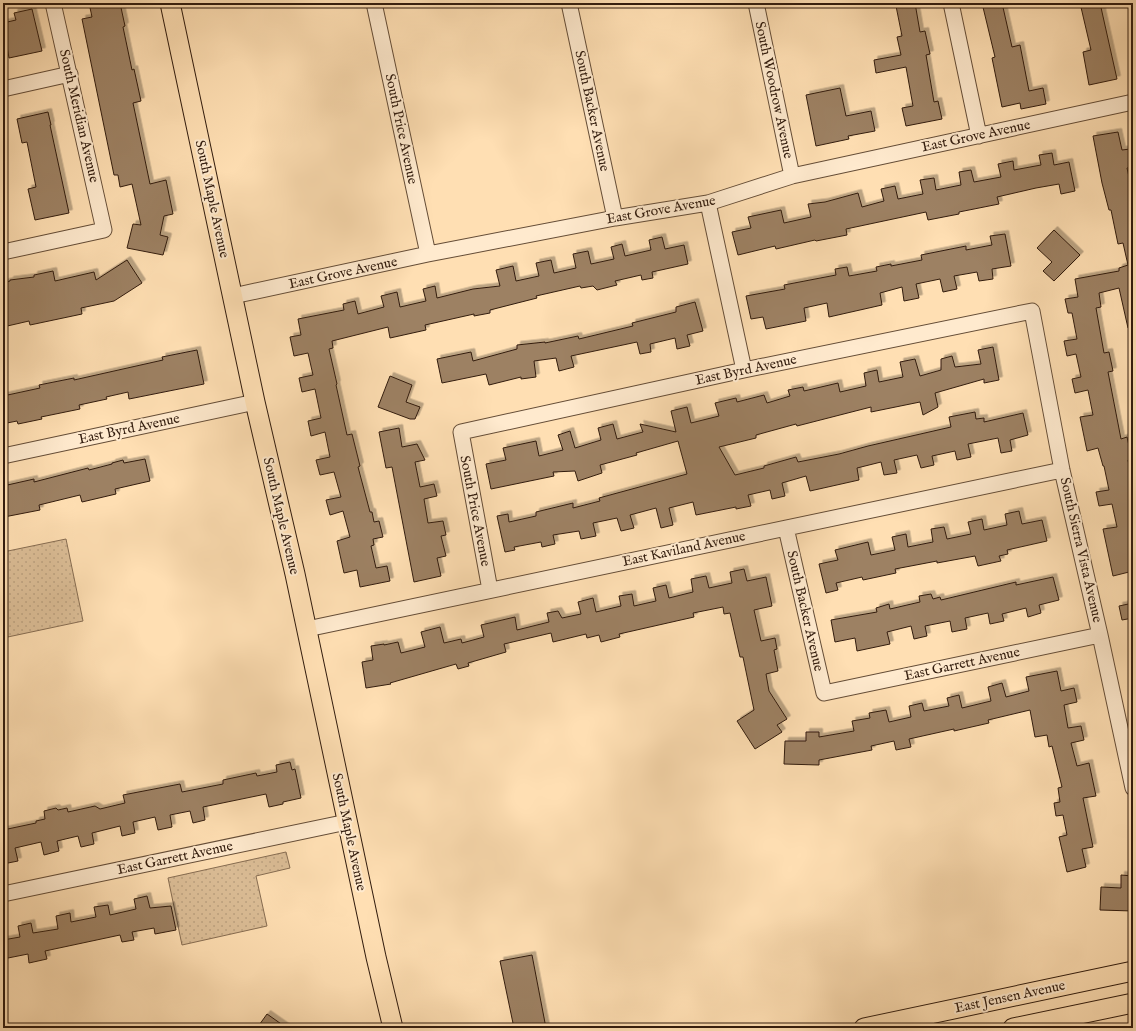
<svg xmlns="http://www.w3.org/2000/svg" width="1136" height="1031" font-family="'IM FELL English',serif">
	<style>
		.grass { fill: url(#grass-dots); stroke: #876d52 }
		.building { fill: #9d8164; stroke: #321c0e; filter: url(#shadow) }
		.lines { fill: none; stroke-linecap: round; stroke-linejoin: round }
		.minor-casing { stroke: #654d37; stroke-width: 17 }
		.major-casing { stroke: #321c0e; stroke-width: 21 }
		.minor { stroke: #ffeace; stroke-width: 15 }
		.major { stroke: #ffdfb3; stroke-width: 19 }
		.labels { text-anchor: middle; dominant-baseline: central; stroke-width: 4; stroke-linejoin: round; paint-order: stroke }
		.street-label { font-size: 14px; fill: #321c0e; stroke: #ffeace }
	</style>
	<defs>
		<pattern id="grass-dots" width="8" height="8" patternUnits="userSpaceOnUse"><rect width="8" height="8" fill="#dcbe97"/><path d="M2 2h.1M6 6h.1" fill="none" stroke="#bda381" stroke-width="1.8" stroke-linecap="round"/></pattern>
		<filter id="shadow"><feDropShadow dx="3.5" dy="-3.5" stdDeviation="0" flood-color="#0004"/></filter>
	</defs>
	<rect width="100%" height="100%" fill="#ffdfb3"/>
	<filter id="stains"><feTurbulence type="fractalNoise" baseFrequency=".005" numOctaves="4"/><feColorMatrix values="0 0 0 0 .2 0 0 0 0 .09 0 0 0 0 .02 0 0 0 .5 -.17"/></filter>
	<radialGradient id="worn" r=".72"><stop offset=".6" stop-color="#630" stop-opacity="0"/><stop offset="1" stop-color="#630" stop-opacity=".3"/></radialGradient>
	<path class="grass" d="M66,539l17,82 -80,17v-86z
		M286,852l4,16 -34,8 11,50 -85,19 -14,-67z"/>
	<path class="building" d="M89,3h31l5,23 -2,1 9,43 2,-1 7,32 -8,2 17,81 16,-4 7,34 -9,2 -4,19 8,2 -5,18 -36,-7 6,-24 8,1 -9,-41 -12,3 -2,-12h-4l-32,-156 10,-2z
		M909,3h6l5,29 5,-1 5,23 -4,1 8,47 4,-1 4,18 -36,7 -4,-18 11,-2 -7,-39 -30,6 -2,-13 27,-5 -4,-18 5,-1 -6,-30z
		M982,3h20l10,44 8,-2 9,46 14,-3 3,16 -25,5 -1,-6 -18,4 -10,-49 3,-1z
		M1080,3h20l17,76 -28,6 -6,-33 8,-2z
		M32,9l10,42 -33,7 -6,-35 13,-3 -2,-7z
		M840,88l6,28 25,-5 4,20 -27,5 1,3 -33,7 -10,-51z
		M48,112l3,13h-1l19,88 -34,7 -7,-31 8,-2 -9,-45 -5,1 -5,-24z
		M1118,132l4,18 8,-1 3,15v3l-6,1 6,27v132l-5,1 -9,-40 -20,5 2,14 -5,1 8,45 5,-1 4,19 -5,1 13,67 6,-2 5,22 -4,1 5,28v12h-2l2,12v59l-20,5 -10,-47 14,-2 -5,-23 -13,2 -3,-14 13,-2 -5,-24h-1l-5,-18 -11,3 -7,-34 13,-2 -5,-25 -13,3 -3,-14 9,-2 -5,-23 -9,2 -3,-15 13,-2 -5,-26h-4l-3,-14 13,-2 -3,-18 44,-8v-3l9,-3 -5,-22 -5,1 -7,-34h-2l-7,-27 -9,-47z
		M1052,153l2,12 15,-3 6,29 -14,3 -2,-10 -23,4 -39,9 2,7 -40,8v2l-31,6 -2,-8 -80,17 1,6 -31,6 -1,-1 -39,9 -1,-3 -37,9 -6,-23 19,-4 -3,-11 33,-7 3,13 27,-6 -3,-13 17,-2 33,-9 4,14 22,-6 -3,-12 14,-3 3,13 25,-5 -3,-14 14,-2 2,12 25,-5 -2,-13 12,-2 3,12 27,-5 -3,-13 15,-3 1,9 27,-5 -2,-10z
		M1054,230l26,25 -26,26 -11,-10 9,-9 -15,-14z
		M1005,234l6,32 -19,3 1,10 -14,2 -2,-9 -23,4 3,13 -14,3 -3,-13 -24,5 3,14 -15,3 -2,-14 -22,6 2,12 -53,12 -2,-14 -23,5 2,13 -40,8 -3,-12 -12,2 -5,-23 39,-7 -1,-4 52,-10 -1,-6 12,-2 2,9 28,-5 -1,-4 15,-3v2l31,-6 -1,-5 45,-9v4l26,-5 -2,-9z
		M662,237l3,12 19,-4 4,19 -36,8 1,6 -11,2 -1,-5 -26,6 2,4 -20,5 -4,-4 -12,2 -1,-2 -44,10 1,2 -47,12v3l-16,3v-2l-49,11 1,5 -36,8 -2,-11 -56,14 1,7 -4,1 8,35 -1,1 11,50 5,-1 8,32 -2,1 12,45h2l2,10 5,-1 4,16 -10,2 1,6 -3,1 5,22 11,-2 3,15 -30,6 -3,-17 -13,3 -7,-32 13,-4 -7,-26 -13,4 -4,-15 15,-3 -7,-25 -14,3 -4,-15 14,-3 -5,-25 -14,4 -3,-15 13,-3 -6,-29 -13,3 -3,-14 14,-3 -5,-22 -14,3 -4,-19 11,-2 -3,-16 46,-9 -1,-6 12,-3 3,13 26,-7 -3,-11 16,-4 3,15 26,-6 -3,-12 12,-3 2,12 36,-9 27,-3 -4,-16 17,-4 3,15 23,-5 -3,-13 15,-3 3,13 22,-5 -3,-14 15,-3 3,13 23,-5 -3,-12 11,-3 3,12 26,-6 -2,-10z
		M127,260l15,23 -28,18 -33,7 1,6 -52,11 -1,-4 -26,6v-44l7,-2v-1l24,-3v-2l19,-4 2,10 39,-9 2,8z
		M695,302l8,29 -16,4 3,11 -13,3 -2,-11 -25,6 1,8 -11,2 -3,-12 -66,14 3,11 -15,4 -3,-13 -22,3 2,16 -15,2v-2l-32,8 -3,-11 -44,9 -5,-24 34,-7 2,9 44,-12v-4l28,-3v1l33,-7 1,3 54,-13 -1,-3 44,-11v-5z
		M993,347l6,33 -15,3v-4l-49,14 3,14 -15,8 -3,-13 -49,10v-5l-74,19 -1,-2 -40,11v3l-37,9 16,28 29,-7v-2l32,-9 2,5 41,-8 29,-8 83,-19 -2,-10 26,-5 1,7 8,-1v4l39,-9 5,22 -18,5 2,11 -11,2 -3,-15 -30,6 3,13 -14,3 -2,-9 -23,5 2,9 -13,3 -4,-13 -23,5 3,13 -13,2 -3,-13 -24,6 2,12 -49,11 -4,-15 -24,7 3,13 -13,3 -2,-9 -22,5 3,11 -15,3v-2l-40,8 -3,-13 -24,6 4,17 -12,3 -5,-20 -26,7 4,13 -13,3 -4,-13 -24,5 3,13 -15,3 -2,-8 -26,4 2,9 -13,3 -1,-5 -27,5 1,3 -10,2 -8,-36 11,-2 1,8 27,-6v-4l37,-9v5l27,-7 -1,-3 88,-24 -9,-33 -42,12 1,2 -37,10 2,8 -24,8 -3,-10 -22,1 1,4 -63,13 -5,-25 20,-4 -3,-12 33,-7 3,15 24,-6 -5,-15 12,-4 5,17 26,-8 -3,-12 15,-4 4,15 26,-7 -3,-8 36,8 -5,-21 16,-4 4,16 28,-7 -4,-13 21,-5 1,4 27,-7 3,8 23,-7 -2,-6 15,-3 1,4 34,-8 2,9 26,-6 -2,-13 13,-3 2,12 24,-5 -3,-15 15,-3 5,17 21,-6v-11l11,-3 3,11 26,-3 -3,-14z
		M197,350l7,34 -75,15 -1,-7 -22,5 1,2 -28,6 1,4 -39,8 1,2 -24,5 -1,-3 -10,2 -4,-18v-9l37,-8 -1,-3 35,-7v2l89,-20 -1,-3z
		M390,376l22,9 -6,17 14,5 -5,12h-5l-32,-12z
		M399,428l3,19 15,-3 8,16 -10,2 5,25 14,-3 3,12 -13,3 4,24 15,-2 3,14 -5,1 5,20 -9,2 4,18 -27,6 -22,-115 -6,1 -7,-36z
		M145,459l5,22 -35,8 1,5 -34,8 -2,-7 -41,10 1,5 -36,7 -1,-7v-24l31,-7v3l54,-14 1,2 23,-6v-1l11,-3 1,3z
		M1019,511l3,13 20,-4 5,21 -40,9 1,4 -9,2 2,5 -23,5 -3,-10 -38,7v-2l-42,8 1,4 -33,7 -1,-3 -26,6 2,7 -12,3 -7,-29 19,-4 -3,-10 33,-8 3,13 24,-5 -3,-13 14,-3 2,13 25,-5 -2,-13 13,-2 3,12 24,-5 -3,-12 14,-3 2,11 23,-5 -2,-11z
		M744,569l3,12 19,-4 6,29 -18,4 7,31 14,-3 2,11 -3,1 4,21 -12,3 3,17 18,28 -10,6 5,7 -27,17 -18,-28 17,-11 -11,-53h-3l-10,-44 -6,1 -1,-7 -30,6 1,4 -75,17 1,3 -19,5 -2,-7 -12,3 -1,-4 -33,8 -2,-9 -47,11 2,8 -38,11 1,3 -11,3 -2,-5 -66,19 1,1 -25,4 -4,-26 11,-2 -2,-14 13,-2v1l14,-3 3,11 24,-6 -4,-15 19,-5 4,16 17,-4 1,4 22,-6 -3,-12 34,-8 2,13 32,-8 -2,-9 11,-2 4,7 19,-4 -3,-12 15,-4 3,14 25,-6 -2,-10 13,-2 2,12 22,-5 -3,-13 13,-3 3,13 24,-6 -2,-13 15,-3 3,12 23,-5 -2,-11z
		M1053,577l6,23 -20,5 2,8 -13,4 -2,-9 -24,6 2,7 -14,3 -2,-11 -23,5 2,11 -15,3 -2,-11 -25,5 2,10 -13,3 -3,-13 -24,6 3,12 -33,7 -2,-13 -20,4 -4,-22 46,-8 -1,-4 13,-4 1,5 30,-7 -1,-6 12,-2 2,5 7,-2 1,3 75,-18v3z
		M1133,603v15l-11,2 -3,-14z
		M1057,671l4,20 13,-3 3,14 -13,3 4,23 13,-2 3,14 -13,3 6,23 12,-3 7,33 -13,2 10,49 -11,2 4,18 -19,5 -8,-35 8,-2 -4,-20 -7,1 -2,-13 6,-1 -2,-14 4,-1 -10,-41 -3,1 -2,-12 -12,2 -5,-27 -42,10 1,3 -35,8v-2l-45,10 2,8 -15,3 -2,-9 -23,5 1,4 -53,10v5l-35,-1 1,-23h21v-9h13v5l35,-6 -2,-10 18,-3 -1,-5 17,-3 3,12 22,-5 -2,-11 13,-3 2,8 25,-5 -2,-8 12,-3 3,13 29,-7 -3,-14 14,-4 4,14 23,-6 -3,-14z
		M290,762l2,8 3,-1 6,29 -18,4v2l-14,3 -3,-13 -63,13 2,13 -12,3 -3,-12 -20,4 2,12 -14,3 -3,-13 -22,5 2,11 -13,3 -2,-10 -28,7 2,11 -13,3 -3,-11 -21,5 2,10 -15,4 -3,-13 -26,6 3,13 -15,3v-34l33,-7v-2l9,-2 -1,-8 12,-3 2,2 9,-2 1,4 27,-6 5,3 25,-6 -2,-8 57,-11 2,8 41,-8v-4l33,-7 1,3 20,-4 -1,-7z
		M1121,875l12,1v35l-33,-1 1,-23 20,1z
		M147,896l3,12 21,-2 5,24 -21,4 -1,-6 -22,4 2,8 -12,2 -2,-7 -75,16 2,8 -18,4 -1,-9 -25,5v-19l17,-3 -2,-11 13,-3 2,10 25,-4 -2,-13 14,-3 1,9 25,-5 -2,-10 14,-2 2,10 26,-6 -2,-10z
		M532,955l14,73h-32l-14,-67z
		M267,1014l20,14h-30z"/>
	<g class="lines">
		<defs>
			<path id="minor" d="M374,3l54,251
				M569,3l46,215
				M756,3l36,173
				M951,3l28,133
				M3,89l67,-15
				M708,203l36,167
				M3,252l101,-22 -51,-227
				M233,296l195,-42 187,-36 93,-15 84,-27 341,-74
				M3,456l252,-54
				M786,528l38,165 276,-58
				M490,590l-29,-158 283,-62 288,-59 30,159 38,165 33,153
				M307,629l755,-159
				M3,894l344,-72"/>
			<path id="major" d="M170,3l85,399 40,172 81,383 17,71
				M864,1028l269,-57
				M1013,1028l120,-25"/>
		</defs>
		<use href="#minor" class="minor-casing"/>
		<use href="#major" class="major-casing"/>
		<use href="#minor" class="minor"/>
		<use href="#major" class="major"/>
	</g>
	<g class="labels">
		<g class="street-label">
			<text transform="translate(774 90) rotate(78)">South Woodrow Avenue</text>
			<text transform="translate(592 111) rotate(78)">South Backer Avenue</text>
			<text transform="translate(79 116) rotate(77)">South Meridian Avenue</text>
			<text transform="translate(401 129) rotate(78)">South Price Avenue</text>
			<text transform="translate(976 136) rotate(-12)">East Grove Avenue</text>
			<text transform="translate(212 199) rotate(78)">South Maple Avenue</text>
			<text transform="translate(661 210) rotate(-10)">East Grove Avenue</text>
			<text transform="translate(343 273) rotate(-12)">East Grove Avenue</text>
			<text transform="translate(746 370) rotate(-12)">East Byrd Avenue</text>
			<text transform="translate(129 429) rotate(-12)">East Byrd Avenue</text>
			<text transform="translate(475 511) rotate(79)">South Price Avenue</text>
			<text transform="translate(281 516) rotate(77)">South Maple Avenue</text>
			<text transform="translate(684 549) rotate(-12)">East Kaviland Avenue</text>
			<text transform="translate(1081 550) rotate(77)">South Sierra Vista Avenue</text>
			<text transform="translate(805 611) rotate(77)">South Backer Avenue</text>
			<text transform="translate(962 664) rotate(-12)">East Garrett Avenue</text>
			<text transform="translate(349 832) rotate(78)">South Maple Avenue</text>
			<text transform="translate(175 858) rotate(-12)">East Garrett Avenue</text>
			<text transform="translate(1010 997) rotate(-12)">East Jensen Avenue</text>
		</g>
	</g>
	<rect width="1136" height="1031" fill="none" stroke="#ffdfb3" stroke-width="16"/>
	<rect x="4" y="4" width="1128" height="1023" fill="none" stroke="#321c0e" stroke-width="2"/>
	<rect x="8" y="8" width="1120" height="1015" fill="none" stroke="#321c0e"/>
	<rect width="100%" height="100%" filter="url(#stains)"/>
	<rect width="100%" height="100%" fill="url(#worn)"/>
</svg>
